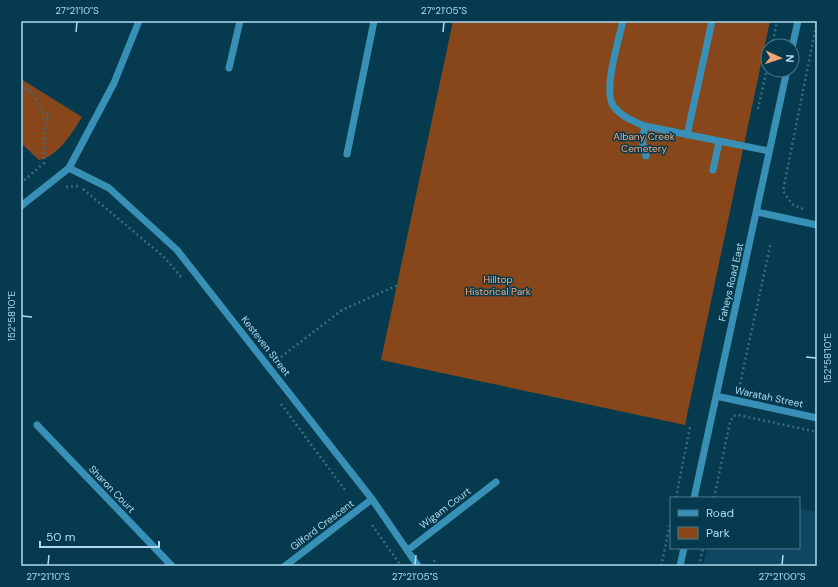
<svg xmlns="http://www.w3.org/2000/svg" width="838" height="587" font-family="'DM Sans',sans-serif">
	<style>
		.built { fill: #0d4860 }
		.green { fill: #88471b }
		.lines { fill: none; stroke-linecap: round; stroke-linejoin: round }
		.path { stroke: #3a6c80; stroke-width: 2.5; stroke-dasharray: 2 3; stroke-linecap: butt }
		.minor { stroke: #3890b6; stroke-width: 7 }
		.ticks { fill: none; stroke: #b0d9ee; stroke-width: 1.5 }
		.labels { text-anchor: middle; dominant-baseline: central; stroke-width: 3; stroke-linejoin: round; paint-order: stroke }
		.park-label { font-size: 10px; fill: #fcaa7a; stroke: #063b4f }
		.street-label { font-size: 10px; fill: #b0d9ee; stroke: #063b4f }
		.neatline { fill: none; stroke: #b0d9ee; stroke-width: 1.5 }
		.ticks-label { font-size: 10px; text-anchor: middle; fill: #b0d9ee }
	</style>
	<rect width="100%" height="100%" fill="#063b4f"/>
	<path class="built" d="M799,509l18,3v54h-114l4,-18h92z"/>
	<path class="green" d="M453,21h317l-85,404 -304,-65z
		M21,79l61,38c-10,16 -23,39 -43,43l-18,-17z"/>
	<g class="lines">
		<path class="path" d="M772,46l5,-25
			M21,86l13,8 8,18 6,2 -4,21v28l-23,20
			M758,109l10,-45
			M66,187l13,-1
			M83,189l81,68 18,21
			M803,209l-11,-5 -9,-13 34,-170
			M277,360l65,-50 56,-25
			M740,384l31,-142
			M281,404l64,86
			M676,498l14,-71
			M714,498l16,-76 3,-6 5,-1 79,17
			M372,525l29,41
			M434,560l2,6
			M661,566l10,-45
			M699,566l4,-18"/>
		<path class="minor" d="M623,21c-4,18 -21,71 -9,86 8,10 19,14 31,19l124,25
			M792,48l6,-27
			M229,68l11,-47
			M645,126l-3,15 4,15
			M687,135l25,-114
			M347,154l27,-133
			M69,168l40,20 68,62 195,249 46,67
			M713,170l6,-28
			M21,206l48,-38 45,-85 25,-62
			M757,212l60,13
			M716,396l101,22
			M37,425l135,141
			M694,498l93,-428
			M408,550l88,-68
			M285,566l87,-67
			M680,566l4,-18"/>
	</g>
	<path class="ticks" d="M76,32l1,-10M443,32l1,-10M22,316l10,1M806,357l10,1M48,565l1,-10M415,565l1,-10M782,565l1,-10"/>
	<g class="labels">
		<g class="park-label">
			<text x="644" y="136">Albany Creek<tspan x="644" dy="12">Cemetery</tspan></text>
			<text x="498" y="279">Hilltop<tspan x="498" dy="12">Historical Park</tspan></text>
		</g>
		<g class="street-label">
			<text transform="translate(731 282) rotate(-77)">Faheys Road East</text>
			<text transform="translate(266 346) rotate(52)">Kesteven Street</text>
			<text transform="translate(769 397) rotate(12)">Waratah Street</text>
			<text transform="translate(112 489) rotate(46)">Sharon Court</text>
			<text transform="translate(445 508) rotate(-37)">Wigam Court</text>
			<text transform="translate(322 525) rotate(-37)">Gilford Crescent</text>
		</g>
	</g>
	<rect width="838" height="587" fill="none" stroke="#063b4f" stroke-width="44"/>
	<rect x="670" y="497" width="130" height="52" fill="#063b4f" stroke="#4a7a8f"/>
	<rect x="678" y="510" width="20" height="6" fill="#3890b6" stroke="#4a7a8f"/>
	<text x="706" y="517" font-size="12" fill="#b0d9ee">Road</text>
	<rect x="678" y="527" width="20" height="12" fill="#88471b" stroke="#4a7a8f"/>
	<text x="706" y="537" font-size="12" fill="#b0d9ee">Park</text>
	<g transform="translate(780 58) rotate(93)"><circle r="19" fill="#063b4f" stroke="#4a7a8f"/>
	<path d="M0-3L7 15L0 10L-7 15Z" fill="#efa377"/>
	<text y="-6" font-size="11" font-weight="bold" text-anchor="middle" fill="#b0d9ee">N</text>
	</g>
	<path d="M40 541v6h119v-6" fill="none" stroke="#b0d9ee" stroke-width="2"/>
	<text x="46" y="541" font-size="12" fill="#b0d9ee" stroke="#063b4f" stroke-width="3" paint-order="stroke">50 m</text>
	<rect x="22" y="22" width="794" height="543" class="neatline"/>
	<g class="ticks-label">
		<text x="77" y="14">27°21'10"S</text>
		<text x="444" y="14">27°21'05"S</text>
		<text transform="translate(11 316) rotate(-90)" y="4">152°58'10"E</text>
		<text transform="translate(827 358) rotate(-90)" y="4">152°58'10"E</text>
		<text x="48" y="580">27°21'10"S</text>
		<text x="415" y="580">27°21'05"S</text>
		<text x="782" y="580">27°21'00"S</text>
	</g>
</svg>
